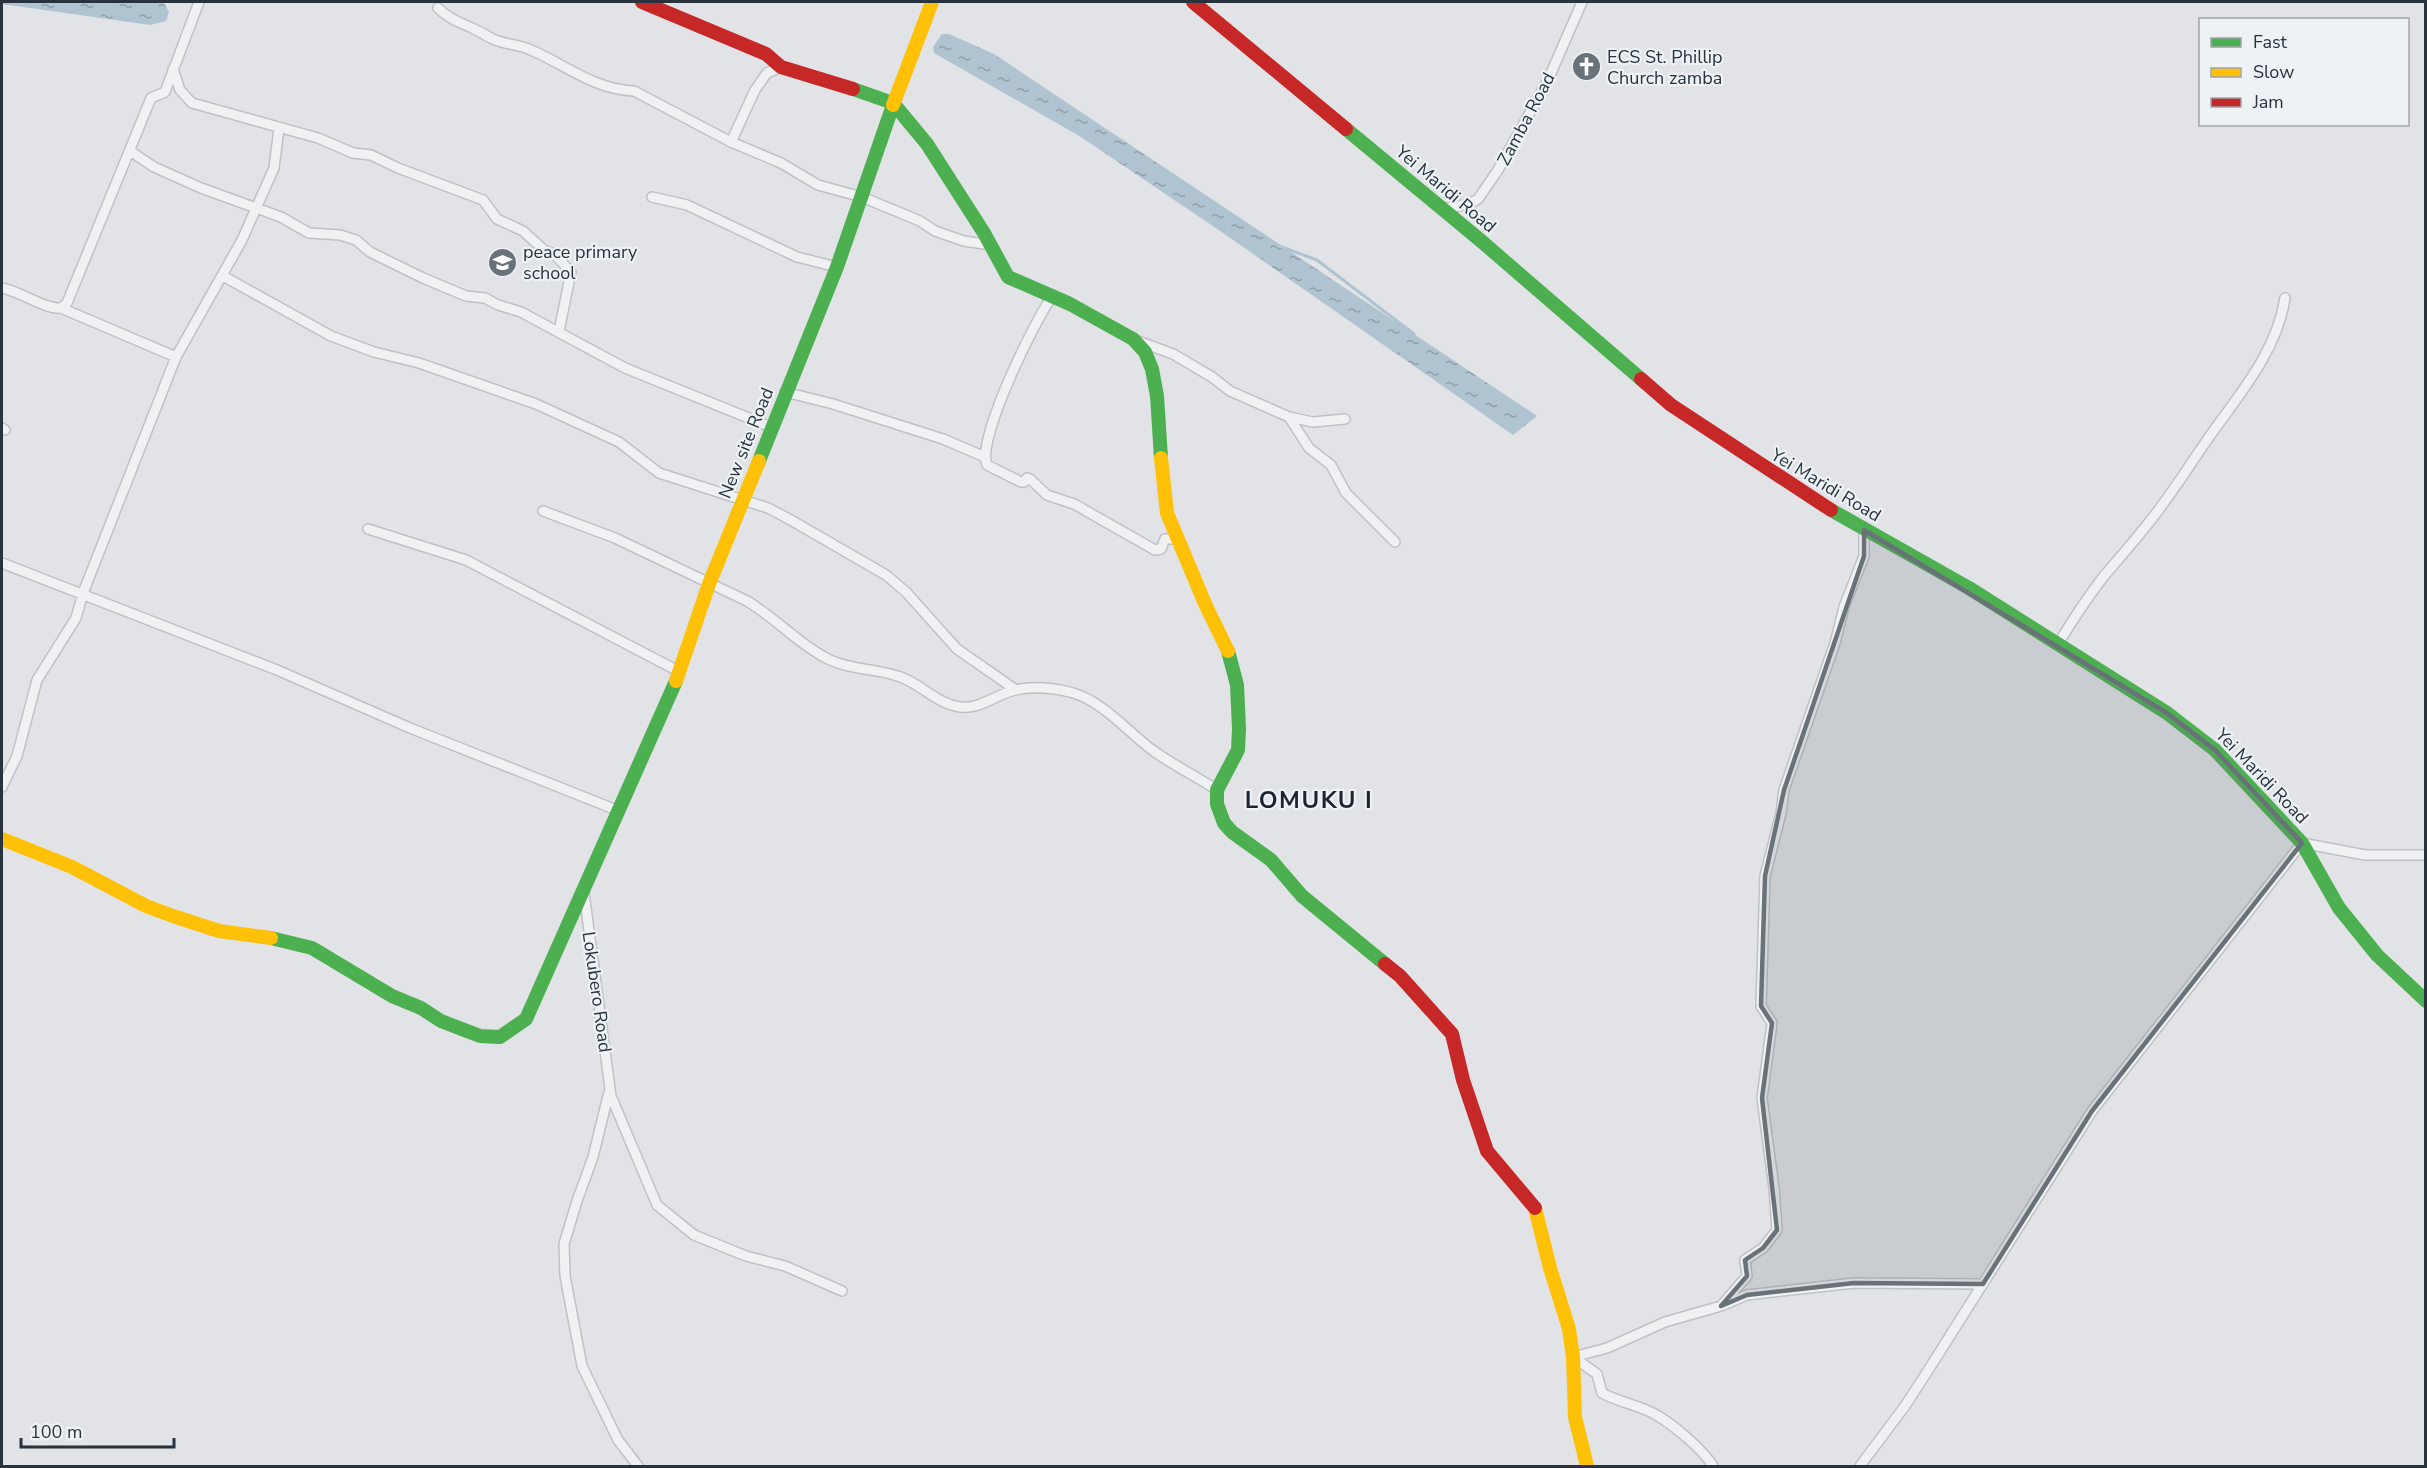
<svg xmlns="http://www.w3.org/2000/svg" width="2427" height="1468" font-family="'Nunito Sans',sans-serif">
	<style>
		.water { fill: url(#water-ripples) }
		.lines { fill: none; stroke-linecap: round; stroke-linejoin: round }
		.stream { stroke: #b0c3d0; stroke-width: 3 }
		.street-casing { stroke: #bfc1c4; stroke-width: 12 }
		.street { stroke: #f0f1f3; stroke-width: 9 }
		.fast { stroke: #4caf50; stroke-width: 14 }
		.slow { stroke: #ffc107; stroke-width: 14 }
		.jam { stroke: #c62828; stroke-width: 14 }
		.marked { fill: #697179; fill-opacity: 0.2; stroke: #697179; stroke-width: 4.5; stroke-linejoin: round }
		.labels { text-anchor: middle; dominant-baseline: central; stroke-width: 4.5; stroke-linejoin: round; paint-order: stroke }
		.poi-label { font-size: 18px; fill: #28333e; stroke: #eef2f5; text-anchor: start }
		.street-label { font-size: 18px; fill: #28333e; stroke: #eef2f5 }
		.district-label { font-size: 24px; font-weight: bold; letter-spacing: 1.5px; fill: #1b242f; stroke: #eef2f5 }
	</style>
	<defs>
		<pattern id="water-ripples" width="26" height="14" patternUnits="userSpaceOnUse" patternTransform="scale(1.5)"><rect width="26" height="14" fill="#b0c3d0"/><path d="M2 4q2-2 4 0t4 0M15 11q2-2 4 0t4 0" fill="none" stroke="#8f9faa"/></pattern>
	</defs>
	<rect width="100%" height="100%" fill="#e1e3e6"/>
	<path class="water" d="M2,2h156l6,1 5,9 -3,9 -16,4 -148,-21z
		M942,34h7l45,20 543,362 -24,19 -287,-200 -145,-98 -147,-84 -1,-6z"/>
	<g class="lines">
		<path class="stream" d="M1282,247l35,13 97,74"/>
		<defs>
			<path id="street" d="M438,8c12,12 22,14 36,21 7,3 14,8 21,11 11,4 24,5 36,10 35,15 62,39 103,41l97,51 50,21 37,22 44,12 58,24 15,10 29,10 27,4
				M173,69l7,21 12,13 126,35 35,15 18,2 27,13 85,32 14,19 26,12 21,19 10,4 17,18 -12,59
				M731,142l24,-52 12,-17 14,-6
				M130,151l24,16 47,21 80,29 28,16 31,2 16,5 14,12 53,26 43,18 19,2 13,7 23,7 104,56 146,59
				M652,197l35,8 110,52 40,10
				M1442,209l27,-5 9,-5 20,-29 50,-90 34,-78
				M223,276l108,60 43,16 45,11 117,41 83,38 40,31 109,35 21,11 97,56 20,17 51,57 59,41
				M2,288c18,3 44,22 59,20l6,-5 84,-205 14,-6 34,-90
				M1053,295c-18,25 -77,144 -66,170l34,17h3l3,-4 3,1 17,16 27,9 81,46 6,-1 4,-10h13
				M61,308l115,49
				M1135,340l38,14 39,23 18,14 59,26 20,31 22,17 15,28 49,49
				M785,392l48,12 110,35 42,18
				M1289,417l24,5 32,-3
				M2,428l3,2
				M543,511l72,27 132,63c29,17 51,43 81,58 24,12 51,9 75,19 20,8 35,26 57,29 19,3 37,-13 55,-17 17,-4 38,-2 55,2 34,9 57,40 85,60 20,14 42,25 62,38
				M368,529l98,31 214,112
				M2,563l275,107 133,58 209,83
				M2058,644c14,-23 29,-46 46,-68 17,-20 34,-39 50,-60 21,-27 38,-55 58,-83 30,-42 65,-83 73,-135
				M2,787l15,-31 20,-76 39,-62 7,-25 93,-236 66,-117 32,-72 5,-40
				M584,893l27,203 46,109 37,30 52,21 39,10 57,25
				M609,1092l-16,65 -16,44 -13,43 1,32 17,90 36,74 20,26
				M1721,1306l26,-30 -2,-16 18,-12 14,-18 -3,-42 -12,-90 10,-75 -11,-17 4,-130 16,-63 3,-23 51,-147 9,-36 20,-51v-26
				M1573,1357l34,-9 58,-26 56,-16 26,-11 107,-12 129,1
				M1573,1357l24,17 5,19c18,10 39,12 56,23 17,10 45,34 55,50
				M1860,1466l45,-60 24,-37 163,-258 210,-268 63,12h61"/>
		</defs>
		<use href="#street" class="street-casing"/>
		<use href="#street" class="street"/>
		<path class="fast" d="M853,89l40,14 34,41 57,89 24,44 62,27 63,35 12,13 7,17 5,27 4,62
			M1346,129l134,111 161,139
			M759,461l78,-194 56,-162
			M1831,510l138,78 198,125 48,37 87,93 37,65 38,47 49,46
			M1228,651l9,34 2,44 -1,21 -21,40v14l7,19 8,9 39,28 31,36 83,68
			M271,938l41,10 80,48 29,12 20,13 39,15 20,1 26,-18 150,-338"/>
		<path class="slow" d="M893,105l39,-103
			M1161,458l6,55 39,93 22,45
			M676,681l33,-97 50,-123
			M2,839l70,28 74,39 27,10 46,15 52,7
			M1535,1208l15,60 19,61 4,28 2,60 12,49"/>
		<path class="jam" d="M642,2l124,52 15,13 72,22
			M1193,2l153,127
			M1641,379l30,26 160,105
			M1385,964l15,12 52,58 11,46 24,71 48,57"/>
	</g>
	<path class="marked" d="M1864,530l303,183 48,37 87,93 -210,268 -109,173 -129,-1 -107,12 -26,11 26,-30 -2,-16 18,-12 14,-18 -15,-132 10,-75 -11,-17 4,-130 19,-86 80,-234z"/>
	<defs>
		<symbol id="church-disc" viewBox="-11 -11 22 22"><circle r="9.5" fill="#697179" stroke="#eef2f5"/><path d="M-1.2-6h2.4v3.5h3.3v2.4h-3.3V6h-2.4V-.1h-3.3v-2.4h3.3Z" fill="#fff"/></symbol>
		<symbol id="school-disc" viewBox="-11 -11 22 22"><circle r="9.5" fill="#697179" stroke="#eef2f5"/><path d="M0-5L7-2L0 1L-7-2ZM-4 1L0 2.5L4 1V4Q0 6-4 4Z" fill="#fff"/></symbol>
	</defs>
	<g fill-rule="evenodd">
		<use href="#church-disc" x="1570" y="50" width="33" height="33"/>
		<use href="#school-disc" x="486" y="246" width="33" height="33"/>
	</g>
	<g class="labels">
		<g class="poi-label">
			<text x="1607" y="57">ECS St. Phillip<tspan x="1607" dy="21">Church zamba</tspan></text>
			<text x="523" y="252">peace primary<tspan x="523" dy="21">school</tspan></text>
		</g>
		<g class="street-label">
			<text transform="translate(1526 119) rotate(-62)">Zamba Road</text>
			<text transform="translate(1446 189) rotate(40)">Yei Maridi Road</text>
			<text transform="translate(746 443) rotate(-68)">New site Road</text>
			<text transform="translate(1826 485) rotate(31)">Yei Maridi Road</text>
			<text transform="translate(2262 776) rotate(46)">Yei Maridi Road</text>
			<text transform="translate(597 992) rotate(82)">Lokubero Road</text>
		</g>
		<g class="district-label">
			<text x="1309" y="800">LOMUKU I</text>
		</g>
	</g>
	<rect width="2427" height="1468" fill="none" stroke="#28333e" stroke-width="6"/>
	<rect x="2199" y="18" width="210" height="108" fill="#eef2f5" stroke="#9fa6ac" stroke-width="1.5"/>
	<rect x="2211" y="38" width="30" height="9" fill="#4caf50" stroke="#9fa6ac" stroke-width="1.5"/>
	<text x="2253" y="48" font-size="18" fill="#28333e">Fast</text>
	<rect x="2211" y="68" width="30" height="9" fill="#ffc107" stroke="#9fa6ac" stroke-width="1.5"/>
	<text x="2253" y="78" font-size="18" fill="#28333e">Slow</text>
	<rect x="2211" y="98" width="30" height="9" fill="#c62828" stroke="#9fa6ac" stroke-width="1.5"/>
	<text x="2253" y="108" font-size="18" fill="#28333e">Jam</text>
	<path d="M21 1438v9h153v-9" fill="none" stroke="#28333e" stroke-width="3"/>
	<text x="30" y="1438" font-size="18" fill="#28333e" stroke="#eef2f5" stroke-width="4.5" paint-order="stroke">100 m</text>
</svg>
